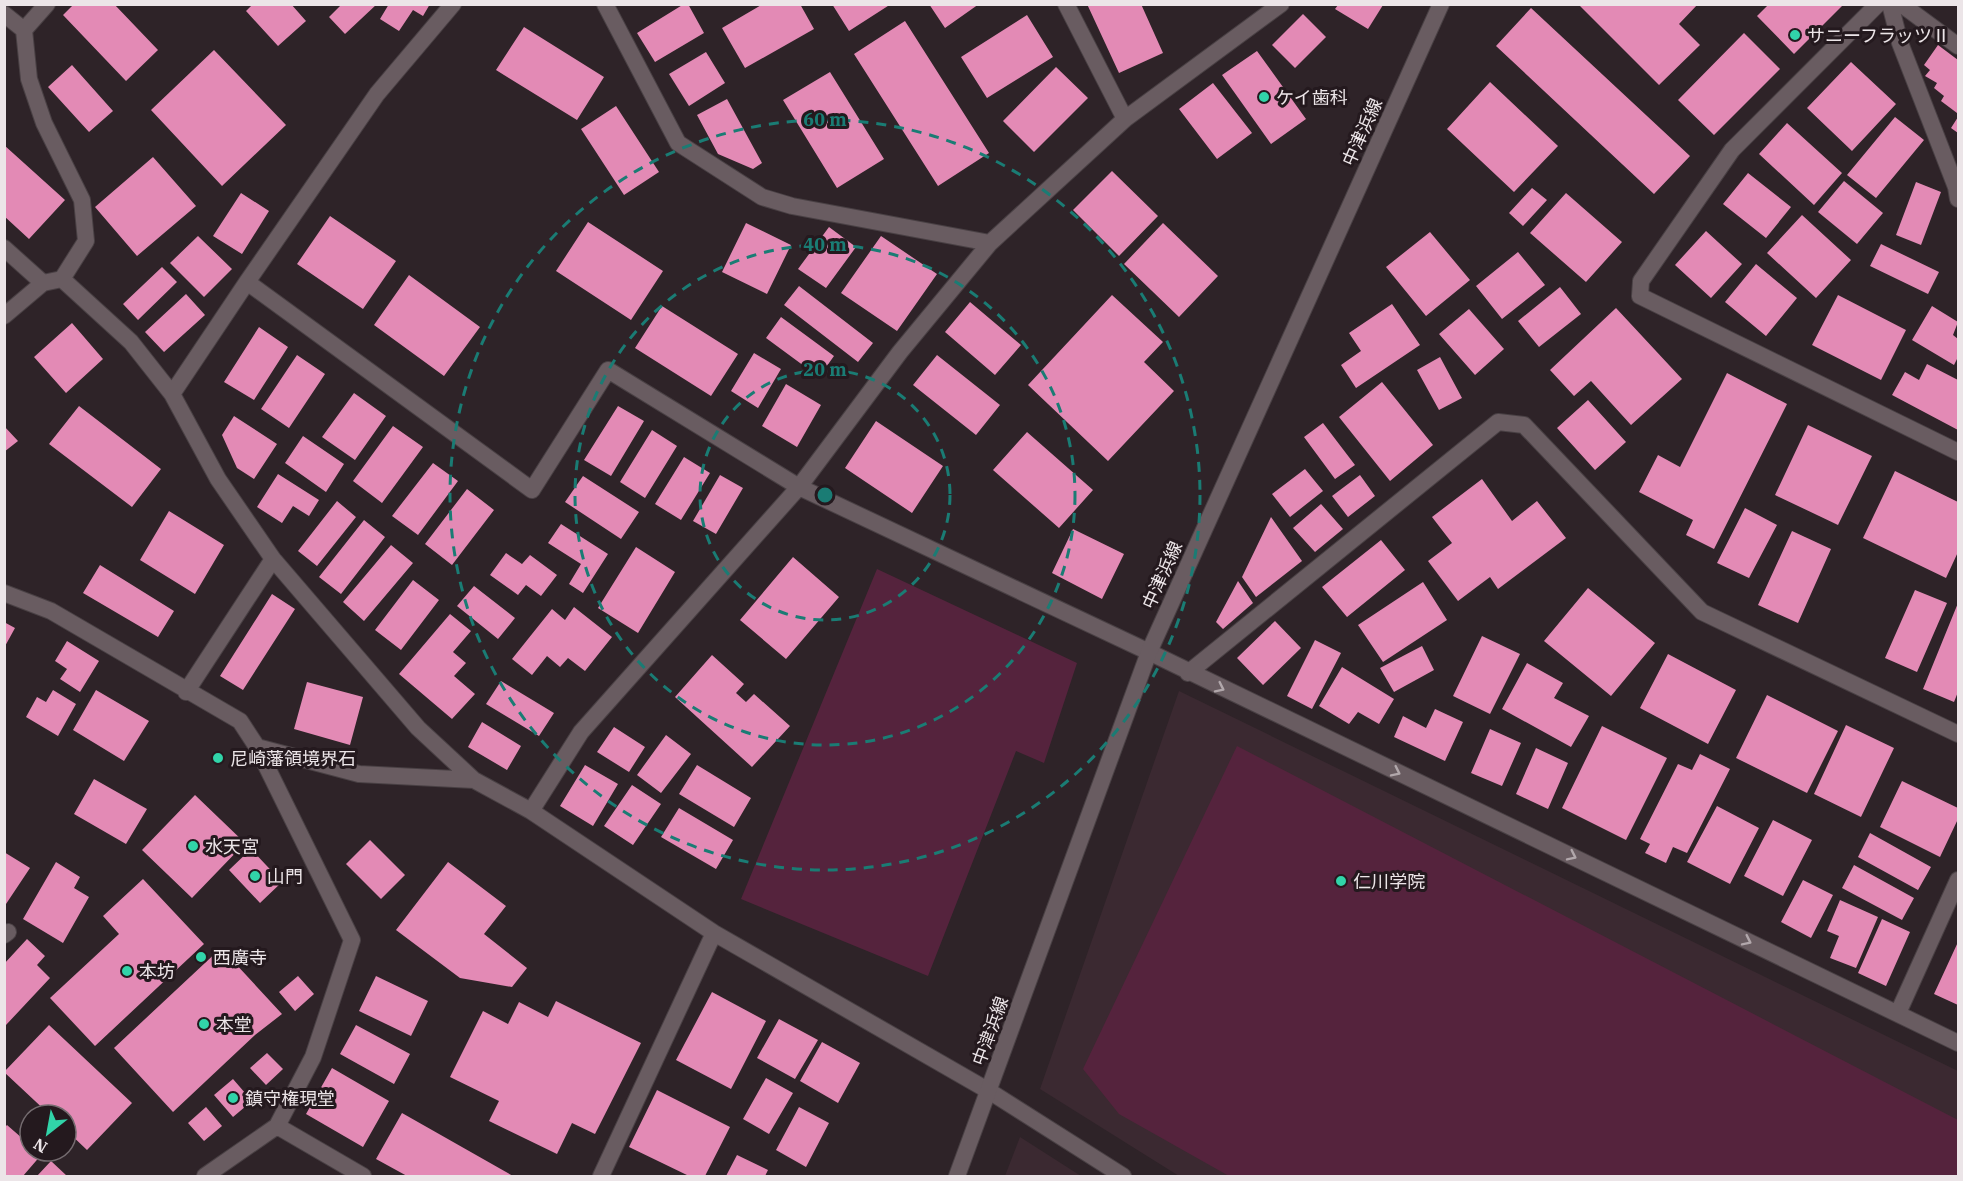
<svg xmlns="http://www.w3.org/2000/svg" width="1963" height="1181" font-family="'IBM Plex Serif','Noto Sans JP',serif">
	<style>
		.built { fill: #3b2931 }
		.green { fill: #55233d }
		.building { fill: #e38ab5 }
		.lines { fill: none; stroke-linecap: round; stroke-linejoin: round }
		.minor-casing { stroke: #494044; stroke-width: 18 }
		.tertiary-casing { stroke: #494044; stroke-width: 18 }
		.minor { stroke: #695c61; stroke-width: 16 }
		.tertiary { stroke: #695c61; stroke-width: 16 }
		.oneway { stroke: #b1a7ab }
		.ring { fill: none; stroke: #1a7c74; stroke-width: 3; stroke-dasharray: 10 8 }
		.poi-dot { fill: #31d4a9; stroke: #24191e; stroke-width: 2 }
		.labels { text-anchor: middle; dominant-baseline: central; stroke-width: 6; stroke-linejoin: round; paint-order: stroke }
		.poi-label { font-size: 18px; fill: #ece5e8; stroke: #24191e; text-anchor: start }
		.street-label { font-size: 18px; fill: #ece5e8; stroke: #24191e }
		.centre { fill: #1a7c74; stroke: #24191e; stroke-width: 3 }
		.ring-label { font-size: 18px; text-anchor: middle; font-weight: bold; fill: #1a7c74; stroke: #24191e; stroke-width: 6; stroke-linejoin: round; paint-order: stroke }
	</style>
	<rect width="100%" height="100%" fill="#2e2328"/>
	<path class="built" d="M1179,691l779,380v105h-779l-139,-87z
		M1020,1137l61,39h-76z"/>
	<path class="green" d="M877,569l200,94 -33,100 -28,-12 -88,225 -187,-77z
		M1237,746l721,374v56h-729l-110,-62 -36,-45z"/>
	<path class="building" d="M74,4h40l44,46 -32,31 -63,-66z
		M253,4h38l15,17 -28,25 -32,-35z
		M342,4h35l-32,30 -16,-17z
		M389,4h41l-7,12 -10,-6 -14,21 -19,-12z
		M684,4h4l16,29 -49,29 -18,-29z
		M763,4h37l14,25 -69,39 -23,-40z
		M832,4h59l-42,27z
		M929,4h50l-34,24z
		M1087,4h54l22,49 -44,20z
		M1578,4h120l-19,20 21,21 -41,40z
		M1769,4h75l-50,50 -37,-38z
		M1338,5h45l-15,24 -33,-20z
		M1531,8l159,148 -36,38 -158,-148z
		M1303,14l23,23 -31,31 -23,-23z
		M1027,15l26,42 -66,41 -26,-41z
		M905,21l84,132 -51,33 -84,-132z
		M524,27l80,50 -27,43 -81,-50z
		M1744,33l36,36 -66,66 -36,-35z
		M1938,45l20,15 -1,53 -16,-12 3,-5 -10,-8 3,-5 -12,-7 5,-6 -6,-5z
		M214,50l72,75 -64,61 -71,-76z
		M1257,51l49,68 -35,25 -49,-69z
		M706,52l19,31 -36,23 -20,-32z
		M1851,62l45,42 -44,47 -45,-43z
		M72,65l41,46 -24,21 -41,-45z
		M1056,67l32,31 -54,54 -31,-31z
		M830,72l54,87 -47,29 -54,-88z
		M1490,82l68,64 -44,46 -67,-63z
		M1213,83l39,50 -35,26 -38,-50z
		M727,99l35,64 -9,6 -35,-15 -21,-39z
		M616,106l43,66 -35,23 -43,-66z
		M1895,117l29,23 -48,58 -29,-23z
		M1958,117v16l-7,-5z
		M1787,123l55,50 -28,32 -55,-51z
		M4,145l61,55 -36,39 -25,-23z
		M153,157l43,49 -59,50 -42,-49z
		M1112,171l46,45 -39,40 -46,-46z
		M1748,173l43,34 -25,31 -43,-34z
		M1844,181l39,32 -26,31 -39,-32z
		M1916,182l25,10 -20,53 -25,-10z
		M1532,188l15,12 -24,26 -14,-13z
		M241,193l28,18 -27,43 -29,-18z
		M1566,193l56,49 -36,40 -56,-49z
		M1802,215l49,45 -35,38 -49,-45z
		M330,216l66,45 -33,48 -66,-45z
		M588,222l75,49 -32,49 -75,-49z
		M746,223l45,22 -24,49 -45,-22z
		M1163,223l55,53 -39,41 -55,-53z
		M829,227l27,20 -30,41 -28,-19z
		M1706,231l36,33 -31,34 -36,-33z
		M1430,232l40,48 -44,36 -40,-49z
		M198,236l34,33 -28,28 -34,-34z
		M881,236l56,38 -40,57 -56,-38z
		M1881,244l58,28 -11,22 -58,-28z
		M1518,252l27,33 -43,34 -26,-33z
		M1756,264l41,34 -31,38 -41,-34z
		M162,267l15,15 -39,38 -15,-16z
		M409,275l71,52 -36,49 -70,-51z
		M799,286l74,57 -15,19 -74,-57z
		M1560,287l21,27 -42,33 -21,-26z
		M186,294l19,21 -41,37 -19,-20z
		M1112,295l51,47 -19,20 30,29 -66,70 -80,-76z
		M1838,295l68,35 -25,50 -69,-35z
		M970,302l51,43 -26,30 -50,-43z
		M1392,304l28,41 -64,43 -15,-23 20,-14 -12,-18z
		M662,306l76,48 -27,42 -76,-48z
		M1932,306l26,16 -5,13 5,4v18l-4,8 -42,-25z
		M1616,308l66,71 -51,46 -40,-44 -17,15 -24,-26z
		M1469,309l35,40 -29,26 -36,-41z
		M781,317l53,39 -15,21 -53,-39z
		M72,323l31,36 -37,34 -32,-36z
		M259,327l29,20 -34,53 -30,-18z
		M754,353l27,16 -23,39 -27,-17z
		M297,355l28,19 -36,54 -28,-19z
		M937,355l63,50 -24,30 -63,-50z
		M1440,357l22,41 -23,12 -22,-40z
		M1927,364l31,16v50l-66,-35 13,-23 14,8z
		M1727,373l60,31 -73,145 -28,-14 7,-15 -54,-28 19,-37 22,12z
		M1382,382l51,63 -43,36 -51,-64z
		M786,384l35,21 -24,42 -35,-21z
		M354,393l32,23 -31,44 -33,-23z
		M1588,400l38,42 -31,28 -38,-42z
		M79,406l82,63 -29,38 -83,-63z
		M618,406l26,15 -33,55 -27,-16z
		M234,416l43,28 -23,35 -17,-11 -15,-33z
		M876,421l67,45 -31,47 -67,-45z
		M1323,423l32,42 -20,14 -31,-42z
		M1808,425l64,31 -34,69 -63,-30z
		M4,426l14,15 -14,11z
		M393,426l30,21 -41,56 -29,-22z
		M652,430l25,16 -32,52 -25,-16z
		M1027,432l66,58 -34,38 -66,-58z
		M303,436l41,28 -18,28 -41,-29z
		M684,457l26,16 -29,47 -26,-16z
		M433,463l25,18 -40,54 -26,-19z
		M1305,469l18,22 -33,26 -18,-23z
		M1895,471l63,31v50l-12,26 -83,-40z
		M278,474l41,26 -10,16 -16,-10 -11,17 -25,-16z
		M720,475l23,13 -27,46 -23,-13z
		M1360,475l15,21 -27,21 -16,-21z
		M583,476l56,36 -18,27 -56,-37z
		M1482,479l30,42 25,-20 29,37 -68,51 -8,-12 -32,24 -30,-40 24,-18 -20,-26z
		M467,489l27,21 -42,55 -27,-21z
		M337,501l19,16 -39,49 -19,-15z
		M1321,504l22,25 -28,23 -22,-24z
		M1745,508l32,17 -28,53 -32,-15z
		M169,511l55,34 -29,49 -55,-34z
		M1271,517l31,44 -46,36 -14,-20z
		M364,520l21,17 -44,57 -22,-17z
		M561,524l47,30 -25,39 -14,-9 12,-20 -33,-21z
		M1073,529l51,25 -22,45 -50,-26z
		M1792,531l39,18 -33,74 -40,-18z
		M1381,540l24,30 -58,47 -25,-30z
		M391,545l22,18 -49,58 -21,-19z
		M636,547l39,25 -37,61 -40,-25z
		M506,553l16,11 8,-9 27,20 -16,21 -15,-11 -8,10 -28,-20z
		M793,557l46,40 -53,62 -46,-39z
		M100,565l74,46 -16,26 -75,-44z
		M413,580l26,20 -38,50 -26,-20z
		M1238,581l15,22 -30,26 -7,-7z
		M1423,582l24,38 -64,42 -25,-37z
		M474,586l41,32 -17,21 -41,-33z
		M1588,588l67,55 -44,53 -67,-55z
		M1915,590l32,13 -30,69 -32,-14z
		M272,594l23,15 -52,81 -23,-14z
		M1958,603v89l-4,10 -31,-13z
		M574,607l38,30 -27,34 -17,-13 -8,9 -13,-11 -15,19 -20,-16 40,-50 13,11z
		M450,614l21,17 -18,21 13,11 -12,13 21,18 -23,25 -53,-45z
		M1275,621l26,27 -38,37 -26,-27z
		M4,622l11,6 -11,20z
		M1482,636l38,18 -30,60 -37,-18z
		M1315,640l26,13 -29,56 -25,-13z
		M67,641l32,20 -19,31 -20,-13 7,-10 -12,-8z
		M1422,646l12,24 -40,22 -14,-24z
		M1668,654l68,36 -28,54 -68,-36z
		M712,655l32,29 -8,9 10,9 8,-8 36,32 -38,41 -77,-70z
		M1527,663l36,20 -9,15 35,18 -18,31 -69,-38z
		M1342,667l52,32 -15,25 -21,-12 -9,12 -30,-18z
		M501,681l53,32 -15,23 -53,-32z
		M307,682l56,15 -13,48 -56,-16z
		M53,690l23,14 -18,32 -32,-19 11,-20 9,5z
		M96,690l53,31 -25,40 -51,-31z
		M1767,695l71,36 -31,62 -71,-35z
		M1435,709l28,13 -18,39 -51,-24 9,-21 23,12z
		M482,722l39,24 -14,24 -39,-23z
		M1846,725l48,23 -33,69 -47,-23z
		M1602,726l65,32 -41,82 -64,-32z
		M614,727l31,20 -16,25 -32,-20z
		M1490,729l31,14 -19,43 -31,-13z
		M666,735l25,19 -30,39 -24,-18z
		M1536,748l32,15 -20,46 -32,-15z
		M1700,754l30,15 -43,84 -14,-6 -7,16 -21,-10 5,-9 -10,-5 38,-75 14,6z
		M585,765l33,19 -25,42 -33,-20z
		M697,765l54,33 -17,29 -55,-33z
		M94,779l53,30 -21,35 -52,-30z
		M1902,781l56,27v11l-18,38 -60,-30z
		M632,785l29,19 -28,41 -29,-19z
		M195,795l50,48 -53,55 -50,-48z
		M1717,806l42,22 -29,56 -43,-22z
		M679,808l54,32 -17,29 -55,-32z
		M1773,820l39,20 -29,56 -39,-20z
		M1870,833l61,34 -13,23 -60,-33z
		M370,840l35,35 -24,24 -35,-35z
		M251,849l31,33 -22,21 -31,-33z
		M4,852l26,16 -26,39z
		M56,862l24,15 -6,11 15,9 -26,46 -40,-24z
		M448,862l58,44 -22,28 43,34 -15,19 -52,-9 -64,-48z
		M1854,865l60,33 -12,22 -60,-32z
		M143,879l61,65 -109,102 -45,-48 69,-64 -16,-18z
		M1803,880l30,15 -22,43 -30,-16z
		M1840,900l38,17 -22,51 -26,-10 9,-22 -12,-5z
		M1882,919l28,13 -24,54 -28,-13z
		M27,939l18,17 -8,9 13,13 -44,47 -2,-1v-60z
		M1958,942v63l-24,-11z
		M221,948l61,66 -27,21 -82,77 -59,-64z
		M298,976l16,18 -19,17 -16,-19z
		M376,976l52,25 -17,35 -52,-25z
		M712,992l54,29 -35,68 -55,-29z
		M556,1001l85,42 -46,91 -23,-11 -15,31 -68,-33 10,-20 -49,-24 33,-66 25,13 11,-22 29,15z
		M779,1019l39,21 -23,39 -38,-21z
		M49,1025l83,78 -45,47 -21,-20v-15h-16l-46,-43z
		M356,1025l54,29 -16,30 -54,-30z
		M822,1042l38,21 -22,40 -38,-22z
		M267,1053l16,16 -17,16 -16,-17z
		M332,1068l57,33 -26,46 -57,-33z
		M766,1078l27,15 -24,41 -26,-15z
		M233,1079l19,22 -19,16 -19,-22z
		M657,1090l73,37 -25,49h-16l-60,-29z
		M206,1107l16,19 -18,15 -16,-18z
		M799,1107l30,16 -23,44 -30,-17z
		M402,1113l111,63h-106l-31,-17z
		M7,1125l23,20v6h8l4,3 -19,22h-19v-48z
		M737,1155l31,15 -3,6h-39z
		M51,1161l16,15h-30z"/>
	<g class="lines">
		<defs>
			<path id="minor" d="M605,4l73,139 84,54 30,9 198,37
				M1066,4l59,115
				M1878,4l-146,146 -91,131 -1,15 318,156
				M1890,4l10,39 56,144 2,12
				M1901,4l57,42
				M4,14l20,16 5,49 15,44 38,77 4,41 -24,38
				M24,30l23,-26
				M4,248l39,35 19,-4 69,63 41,52 46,85 55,80 145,169 56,52 57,31 183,122 275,158 134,85
				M247,282l285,208 76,-120 191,117 350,165 809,391
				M4,316l39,-33
				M172,394l75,-112 130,-188 76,-90
				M4,593l47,18 189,110 17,26
				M1188,673l310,-251 26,3 178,187 256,122
				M186,692l87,-133
				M531,811l50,-79 218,-245 101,-135 90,-109 135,-124 156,-115
				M4,935l4,-3
				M1898,1013l60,-133
				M277,1126l86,50
				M205,1176l72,-50 36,-69 39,-117 -95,-193 102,27 115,6
				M601,1176l113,-243"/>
			<path id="tertiary" d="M957,1176l192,-524 292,-648"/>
		</defs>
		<use href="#minor" class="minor-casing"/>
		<use href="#tertiary" class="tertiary-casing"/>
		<use href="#minor" class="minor"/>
		<use href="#tertiary" class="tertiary"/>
	</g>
	<defs><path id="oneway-chevron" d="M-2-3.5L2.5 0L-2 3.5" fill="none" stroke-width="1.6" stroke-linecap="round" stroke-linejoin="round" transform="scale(1.5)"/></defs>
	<g class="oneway">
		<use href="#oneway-chevron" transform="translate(1220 688) rotate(26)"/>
		<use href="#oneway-chevron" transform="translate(1396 772) rotate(26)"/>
		<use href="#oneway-chevron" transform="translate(1572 856) rotate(26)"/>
		<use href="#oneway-chevron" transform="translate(1747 941) rotate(26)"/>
	</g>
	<g class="ring">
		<circle cx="825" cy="495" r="125"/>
		<circle cx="825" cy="495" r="250"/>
		<circle cx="825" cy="495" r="375"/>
	</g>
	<g class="poi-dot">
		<circle cx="1795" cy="35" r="6"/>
		<circle cx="1264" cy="97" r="6"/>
		<circle cx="218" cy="758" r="6"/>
		<circle cx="193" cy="846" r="6"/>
		<circle cx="255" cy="876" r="6"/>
		<circle cx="1341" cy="881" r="6"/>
		<circle cx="201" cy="957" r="6"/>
		<circle cx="127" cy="971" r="6"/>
		<circle cx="204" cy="1024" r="6"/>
		<circle cx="233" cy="1098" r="6"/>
	</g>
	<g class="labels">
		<g class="poi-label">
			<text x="1807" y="35">サニーフラッツⅡ</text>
			<text x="1276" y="97">ケイ歯科</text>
			<text x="230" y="758">尼崎藩領境界石</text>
			<text x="205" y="846">水天宮</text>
			<text x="267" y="876">山門</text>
			<text x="1353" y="881">仁川学院</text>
			<text x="213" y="957">西廣寺</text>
			<text x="139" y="971">本坊</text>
			<text x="216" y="1024">本堂</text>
			<text x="245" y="1098">鎮守権現堂</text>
		</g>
		<g class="street-label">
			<text transform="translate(1362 132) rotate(-66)">中津浜線</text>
			<text transform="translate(1162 575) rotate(-66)">中津浜線</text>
			<text transform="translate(990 1031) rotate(-70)">中津浜線</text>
		</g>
	</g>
	<circle cx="825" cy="495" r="9" class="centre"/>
	<g class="ring-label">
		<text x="825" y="126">60 m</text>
		<text x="825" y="251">40 m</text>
		<text x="825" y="376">20 m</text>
	</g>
	<rect width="1963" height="1181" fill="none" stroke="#ece5e8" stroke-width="12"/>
	<g transform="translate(48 1133) rotate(211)"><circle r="28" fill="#24191e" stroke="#746b6f" stroke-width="1.5"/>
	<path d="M0-4.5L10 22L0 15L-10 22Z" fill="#31d4a9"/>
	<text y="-9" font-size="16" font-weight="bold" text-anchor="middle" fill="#ece5e8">N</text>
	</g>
</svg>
